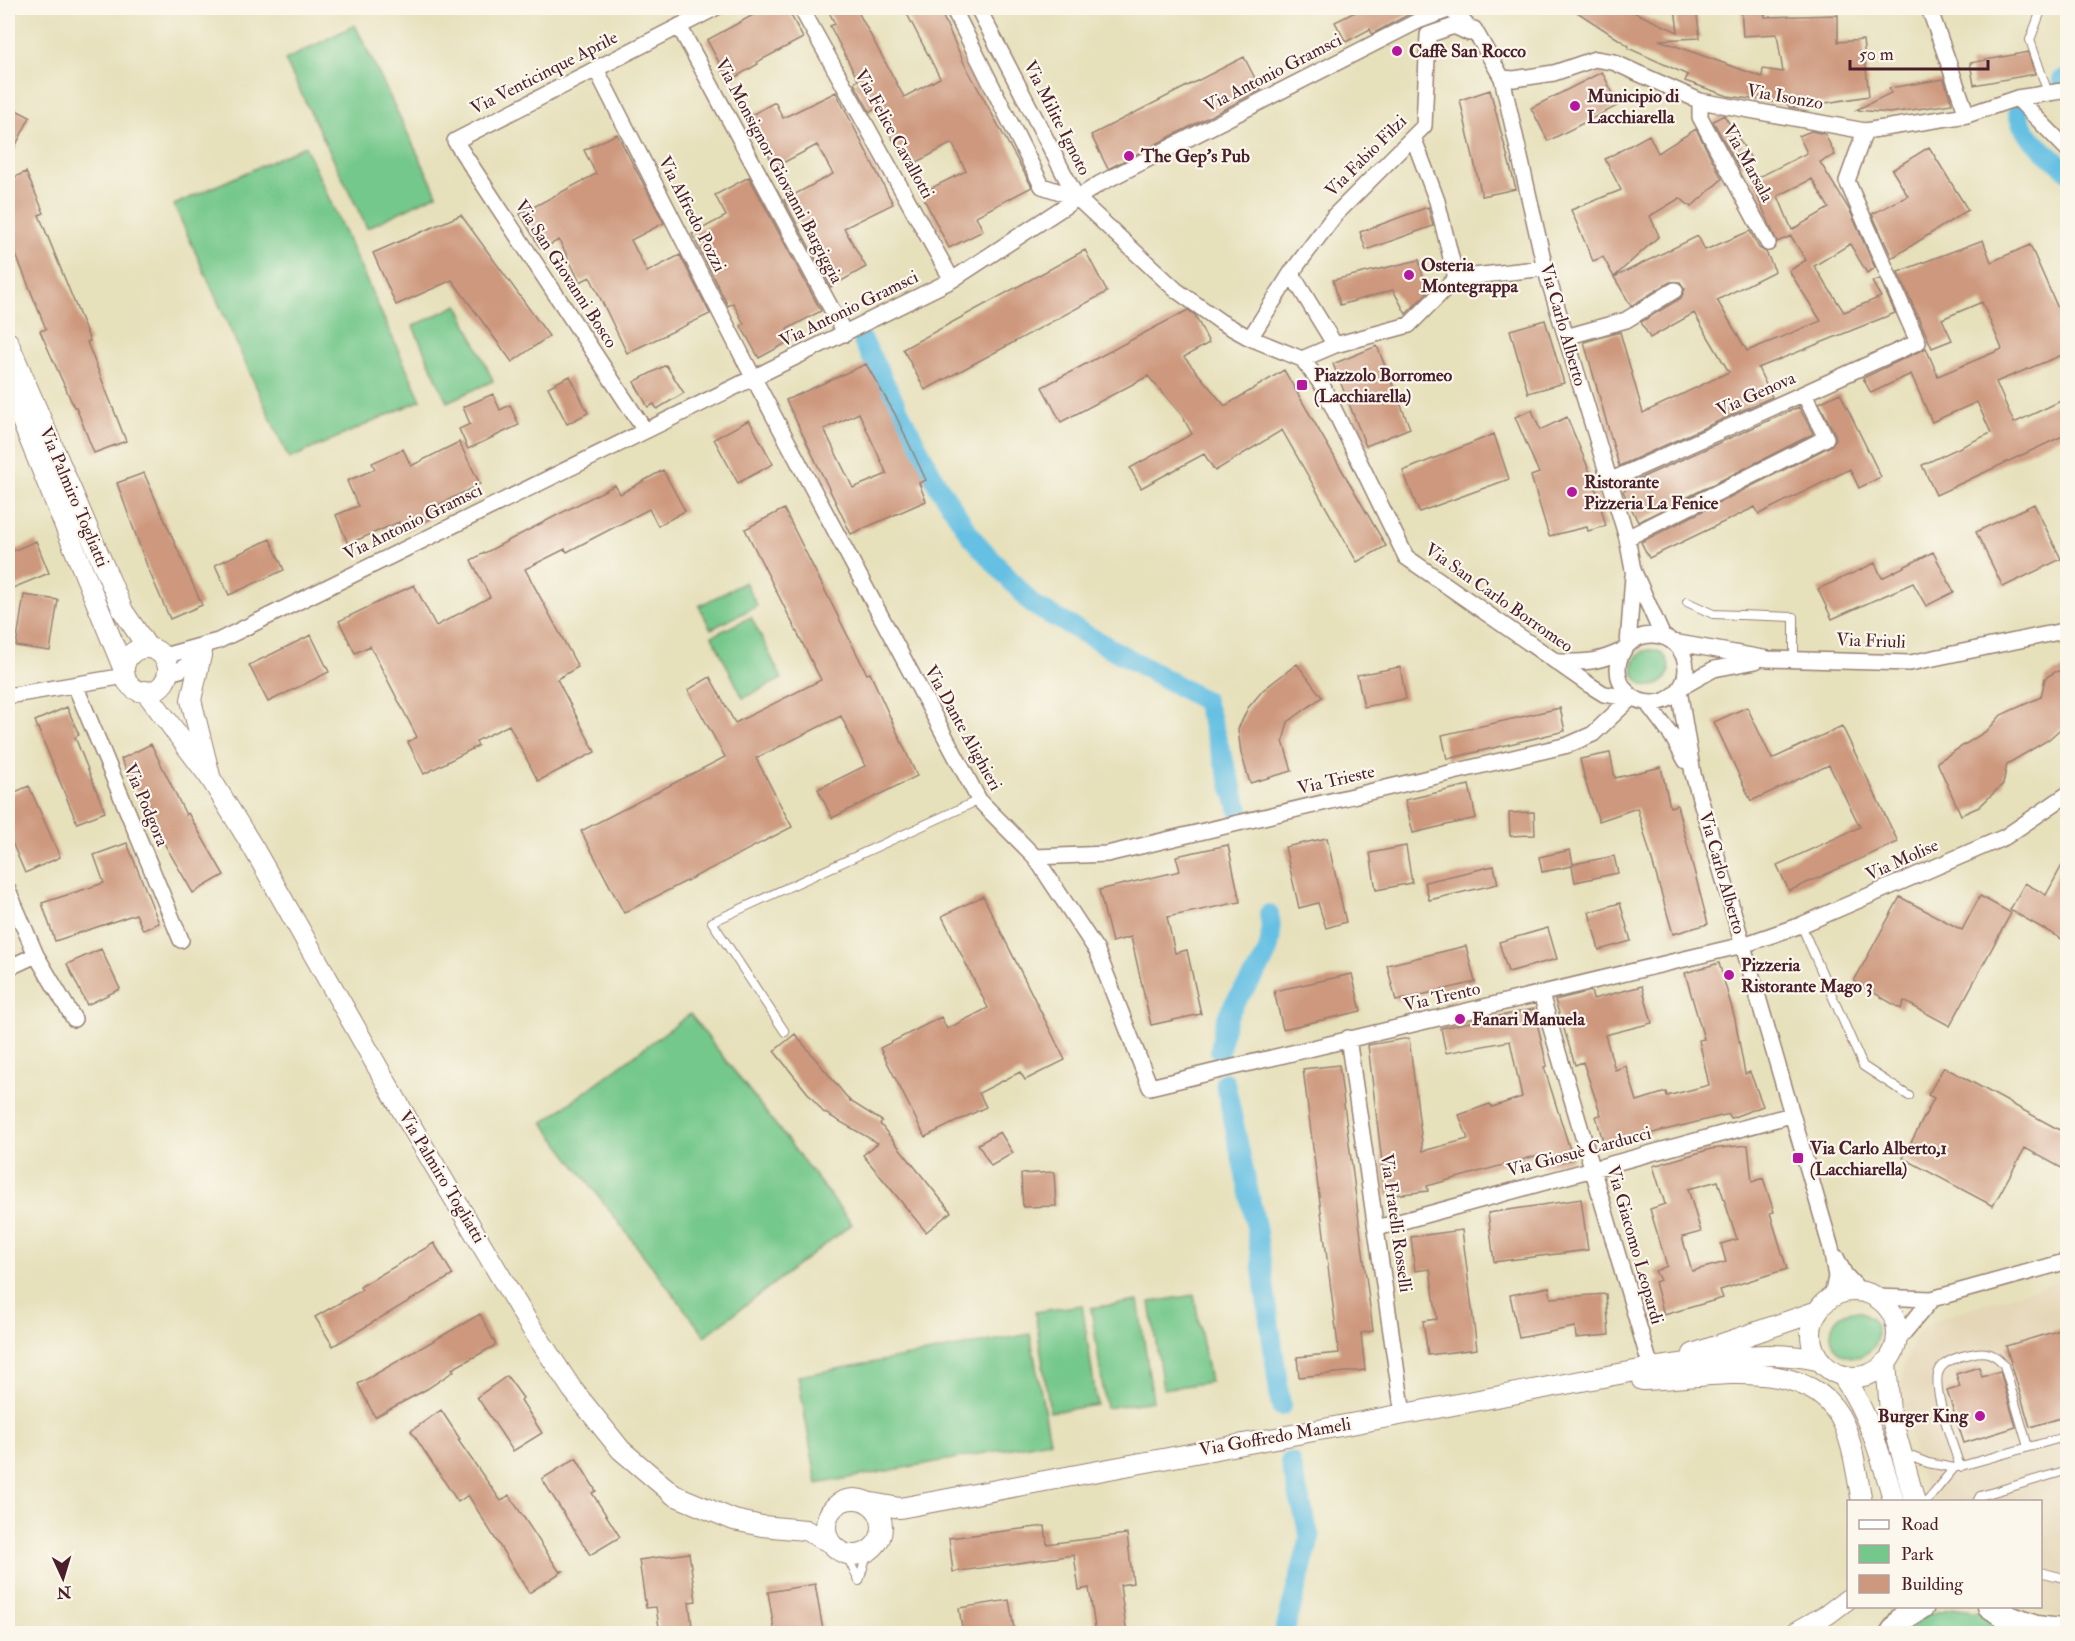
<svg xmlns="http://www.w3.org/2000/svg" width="2075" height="1641" font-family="'IM FELL Double Pica',serif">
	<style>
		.built { fill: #e4d6b7 }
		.green { fill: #75c88b; stroke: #60745b; stroke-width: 1.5 }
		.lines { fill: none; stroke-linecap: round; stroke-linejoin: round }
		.canal { stroke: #65c0e3; stroke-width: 20 }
		.building { fill: #cd987d; fill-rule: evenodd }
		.service-casing { stroke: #988073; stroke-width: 10 }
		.minor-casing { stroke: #988073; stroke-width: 18 }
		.tertiary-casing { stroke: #988073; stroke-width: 22 }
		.primary-casing { stroke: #988073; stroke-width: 27 }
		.service { stroke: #fff; stroke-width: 8 }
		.minor { stroke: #fff; stroke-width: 15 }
		.tertiary { stroke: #fff; stroke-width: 20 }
		.primary { stroke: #fff; stroke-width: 24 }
		.poi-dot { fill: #b5179e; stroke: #fbf7ec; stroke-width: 2 }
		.labels { text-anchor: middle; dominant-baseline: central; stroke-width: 4.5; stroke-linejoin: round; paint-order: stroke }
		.poi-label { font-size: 18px; font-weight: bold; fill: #4a1f2b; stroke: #fbf7ec; text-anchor: start }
		.street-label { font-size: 18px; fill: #4a1f2b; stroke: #fbf7ec }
	</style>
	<rect width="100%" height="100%" fill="#fbf7ec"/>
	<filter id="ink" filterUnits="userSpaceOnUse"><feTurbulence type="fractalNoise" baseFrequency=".0167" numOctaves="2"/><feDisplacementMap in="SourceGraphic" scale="12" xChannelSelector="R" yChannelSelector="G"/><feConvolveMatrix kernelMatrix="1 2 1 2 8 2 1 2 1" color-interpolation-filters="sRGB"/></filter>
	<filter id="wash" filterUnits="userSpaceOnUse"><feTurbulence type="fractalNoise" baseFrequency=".008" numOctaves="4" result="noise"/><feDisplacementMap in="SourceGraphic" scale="24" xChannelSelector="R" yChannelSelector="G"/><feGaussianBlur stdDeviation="1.35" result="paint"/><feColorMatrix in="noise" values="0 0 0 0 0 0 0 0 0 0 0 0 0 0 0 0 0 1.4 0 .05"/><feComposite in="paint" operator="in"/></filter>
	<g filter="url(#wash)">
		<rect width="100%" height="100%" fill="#e6e0bb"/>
		<path class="built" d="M2067,1279v339l-39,-11 12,-1v-104l-112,-1 -24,-86 -3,-32 6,-29 14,-24 21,-13z"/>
		<path class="green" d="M355,25l82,169 -70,34 -82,-168z
			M305,146l116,254 -132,59 -115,-254z
			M458,305l35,76 -46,21 -34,-76z
			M745,582l12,24 -46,23 -12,-23z
			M751,617l31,62 -39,19 -31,-62z
			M1633 668a18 18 0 1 1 36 0a18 18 0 1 1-36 0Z
			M690,1014l162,210 -147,112 -162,-213z
			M1194,1295l16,87 -47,7 -13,-87z
			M1138,1301l15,100 -47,7 -15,-100z
			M1082,1305l15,100 -47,7 -15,-100z
			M1831 1334a23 23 0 1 1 46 0a23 23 0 1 1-46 0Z
			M1030,1334l20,107 -233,43 -19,-108z
			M1952,1608l28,4 30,22h-107l23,-19z"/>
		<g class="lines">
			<path class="canal" d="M2062,80l6,-1
				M2018,112c2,23 33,44 50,59
				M863,341l74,143 36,55 60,66 172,96 34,109
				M1220,1050c2,-8 2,-19 5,-27 14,-42 55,-56 44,-109
				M1225,1082l31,144 25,180
				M1284,1634l26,-96 -20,-76"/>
		</g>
		<g id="blocks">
			<path class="building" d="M766,8h21l16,30 -46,24 1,2 -29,17 -22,-41z
				M827,8h29l48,89 36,-19 -36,-70h35l25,55 68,124 -56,29 7,15 -34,17 -28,-55 45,-22 -14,-28 -44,24 -32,-58 -6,3 -16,-29 4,-3 -28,-54 5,-2z
				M1363,8h58l-49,26 -2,-5 -24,13 -11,-20z
				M1571,8h62l-2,3 47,21 -3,-24h21l4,30 -41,2 103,37 1,-8 20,3 -6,-38 -34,2 -2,-28h23l1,9 73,-2v27l25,-2 6,56 -75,12 -5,-1 -1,-3 -60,-8 -43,-15 3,-6 -60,-27 1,-2z
				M2028,52l7,22 -61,11 -4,-22z
				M1244,57l17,33 -153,79 -17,-34z
				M1602,72l17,33 -71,36 -17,-33z
				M1944,79l8,25 -62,9 -34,-3 35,-17 -2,-5z
				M1490,90l26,99 -34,7 -22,-96z
				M836,92l57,112 -49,24 22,39 -35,20 -47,-87 49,-26 -16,-29 -42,22 -27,-50 27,-15 8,16z
				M8,106l22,11 -22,44z
				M1724,115l28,45 -13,8 -26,-47z
				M1696,129l26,50 -31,28 -11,-9 -30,18 9,20 -45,41 -11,-20 -10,4 -22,-51 50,-20 -16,-31 44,-24 9,18z
				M1811,131l14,3 10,21 -15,7 30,49 25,57 -8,5 -17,-29 -36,22 30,46 37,-15 -9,-15 8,-3 15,34 -137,55 14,29 -153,69 -35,-124 36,-10 23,81 86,-41 -35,-59 -44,25 -9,-16 40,-24 4,-9 -5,-7h-10l-39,24 -17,-29 84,-41 7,14 45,-19 9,17 7,4 9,19 -58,29 30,51 74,-30 -32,-50 17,-11 -15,-24 -14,6 -26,-61 56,-28 -8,-17zM1812,179l17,29 -37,22 -14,-34z
				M617,134l47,89 -33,17 16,32 33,-17 30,59 -83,39 -37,-76 -10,5 -21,-42 -18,9 -21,-35 76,-40 -12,-24z
				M1929,147l39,63 -76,48 -20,-44 36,-18 -16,-26z
				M26,172l18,41 -5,2 51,126 -3,1 39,99 -32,12 -18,-46h-2l-34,-76 6,-2 -38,-94v-55z
				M749,177l72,134 -34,18 5,11 -33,18 -18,-32 3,-2 -11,-21 -5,3 -36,-72 34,-18 -11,-21z
				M1428,207l5,19 -67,24 -6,-18z
				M461,215l88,121 -37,26 -60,-82 -56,25 -23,-52z
				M1983,240l8,22 39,-17 37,84v24l-71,29 18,41 53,-25v36l-131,61 -14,-30 69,-32 -14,-31 -45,20 -21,-48 -40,19 -8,-15 63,-30 12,28 64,-27 -20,-47 -40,17 10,21 -20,8 -34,-76z
				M1085,250l22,42 -182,98 -22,-41z
				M1419,260l8,33 -21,21 -13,-24 -53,15 -7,-25z
				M1188,310l7,5 14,28 -25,14 41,49 59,-36 102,176 -29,16 -75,-132 -67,41 -11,-17 -63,34 -11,-20 62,-34 -11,-20 -33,-38 -87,46 -19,-35z
				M1545,320l19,63 -36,10 -18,-63z
				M1377,346l33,82 -44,18 -33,-82z
				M866,364l29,50 31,66 -7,3 7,18 -75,33 -65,-134zM859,413l28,61 -34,14 -29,-59z
				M666,365l18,28 -27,16 -3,-5 -6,3 -14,-25z
				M570,376l18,37 -21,11 -19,-37z
				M1840,393l41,84 -22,11 -9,-19 -91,45 -4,-7 -106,51 -8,-16 190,-96 5,-7 -1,-5 -16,-31z
				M493,394l7,16 10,-5 9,20 -51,24 -9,-20 11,-5 -7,-17z
				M1799,407l14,27 -175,88 -15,-31 3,-2 -1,-4z
				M1532,410l8,20 27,-13 27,65 12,44 -18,5 -1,-4 -38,9 -18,-60 8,-3 -24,-56z
				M749,420l24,44 -35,19 -24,-44z
				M1494,434l15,45 -90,33 -16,-41z
				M459,442l21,42 -50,25 5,8 -31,15 -5,-10 -51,22 -12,-29 22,-9 -11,-25 28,-12 -3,-6 31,-14 8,17z
				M663,470l22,41 -27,15 -9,-17 -82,43 -2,-3 -40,20 53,98 -21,12 38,73 -57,29 -29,-56 -33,16 2,5 -54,28 -16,-32 9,-5 -47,-91 -15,7 -16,-32 75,-36 22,41 54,-29 -19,-37 144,-75 5,9z
				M144,473l58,132 -32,14 -23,-53 -30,-83z
				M2034,504l27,55 -58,28 -27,-55z
				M784,509l83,165 3,-1 47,103 -85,42 -14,-29 47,-23 -24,-50 -85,42 36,69 -168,86 -43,-82 144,-74 -37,-67 22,-13 25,46 86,-43 -76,-151z
				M270,539l14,31 -55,25 -14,-30z
				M36,541l13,32 -41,17v-37z
				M1933,552l21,40 -28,14 -13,-23 -81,36 -14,-30 57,-26 7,15z
				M24,595l34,5 -8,51 -34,-5z
				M311,635l18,37 -61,30 -19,-37z
				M1297,664l25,33 -34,25 -5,19 9,30 -42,12 -9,-30 -3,-24 10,-21 15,-18z
				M1400,667l6,32 -42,8 -7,-32z
				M2067,669v54l-19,17 -41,24 -4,20 -24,23 -18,8 -24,-53 51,-32 13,-15 40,-18 4,-19 10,-6z
				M67,707l12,28 -4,2 30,75 -28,11 -42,-102z
				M1747,707l25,52 70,-33 56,116 -109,49 -12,-26 83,-38 -31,-62 -78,36 -37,-79z
				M1560,708l5,23 -118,28 -5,-24z
				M151,744l35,71 2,-2 36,62 -31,18 -42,-72 -30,-62z
				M1610,753l5,25 46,-11 9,40 7,-2 31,119 -35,10 -36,-126 -38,13 -13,-37 -6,-25z
				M1469,785l7,33 -63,15 -8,-33z
				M29,786l31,71 -35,16 -17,-40v-38z
				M1534,812l1,23 -25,1 -1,-23z
				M1327,838l19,84 -20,6 -8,-25 -19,5 -14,-61z
				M127,843l32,80 -16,7 -7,-16 -81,27 -13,-38 62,-20 -10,-28z
				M1228,845l12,57 -73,15 8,36 12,-3 14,64 -50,11 -20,-88 -19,5 -13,-52 81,-19 -4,-15z
				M1406,846l6,37 -36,7 -6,-37z
				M1570,850l3,14 41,-8 4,17 -43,9 -3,-16 -30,6 -3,-15z
				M2067,856v86l-57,-32 15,-27 21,12z
				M1494,866l4,18 -69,16 -4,-18z
				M983,896l82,164 -40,20 -5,-8 -41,21 7,14 -61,30 -45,-89 61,-31 6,12 41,-21 -46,-92z
				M1980,896l31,17 -61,113 -46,-25 -3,8 -47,-28 46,-84 62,33z
				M1620,903l11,38 -32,9 -10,-38z
				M1548,928l9,31 -49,13 -9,-30z
				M1466,946l9,36 -79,19 -9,-36z
				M101,949l19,40 -33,16 -20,-41z
				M1719,963l16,56 10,55 5,-2 13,34 -32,12 -2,-4 -125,31 -8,-29 5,-1 -18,-53 -8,3 -20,-65 36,-9 2,8 49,-13 10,37 -47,12 10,35 11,-4 11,35 29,-9 1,4 42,-11 -10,-45 5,-1 -19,-66z
				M1352,974l9,37 -78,18 -9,-38z
				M1534,1009l13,57 -3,1 29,92 -31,8 -3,-12 -112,31 1,5 -42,5 -18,-151 41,-7 14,113 45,-12 -9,-24 31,-11 2,3 30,-10 -12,-56 -64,12 -5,-25z
				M795,1034l55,67 32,20 -2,3 71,88 -25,20 -63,-77 15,-12 -55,-31 -49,-61z
				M1339,1065l34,266 -12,2 4,37 -66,7 -2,-20 42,-4 -36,-284z
				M1944,1067l123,67v37l-42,-23 -32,58 -90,-48 31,-60 -6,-3z
				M1000,1132l13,21 -22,13 -13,-22z
				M1748,1145l4,37 11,-4 11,34 -4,1 17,56 -67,21 3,8 -59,17 -9,-33 5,-2 -5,-9 12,-5 -17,-57 15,-5 -12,-38 58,-17zM1718,1181l19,58 -16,5 5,18 -34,9 -10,-34 19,-5 -13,-43z
				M1054,1172l2,34 -33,1 -2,-33z
				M1581,1199l7,51 -94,12 -6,-49z
				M1462,1230l15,119 -49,6 -5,-34 14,-2 -7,-50 -15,2 -4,-34z
				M434,1243l19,32 -120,71 -18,-29 47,-27 -2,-3z
				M1549,1287l2,11 55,-4 3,41 -33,3 -1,-11 -56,11 -9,-43z
				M480,1314l16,31 -44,24 2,2 -27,18 -52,28 -17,-33z
				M2067,1328v88l-37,11 -24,-81z
				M1979,1367l3,10 18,-6 16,56 -52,16 -17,-52 13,-4 -4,-13z
				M507,1376l16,22 -2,2 21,33 -29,18 -36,-54z
				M441,1410l19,29 -2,1 43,61 8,-6 50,76h4l-34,22 -61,-98 -10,7 -47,-71z
				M576,1458l20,33 -4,2 28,44 -30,18 -48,-76z
				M1045,1526l2,18 80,-10 6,49 -13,2 7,49h-31l-7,-46 -10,2 -5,-35 -121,17 -4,-34z
				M689,1553l7,48 -7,1 4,32h-33l-4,-27 -10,1 -7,-48z
				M815,1584l8,46 -48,4 -7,-42z
				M1009,1600l6,34h-52l-4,-26z"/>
		</g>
	</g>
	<g filter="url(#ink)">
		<use href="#blocks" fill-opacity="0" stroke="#988073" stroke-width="1.5"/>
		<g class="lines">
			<defs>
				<path id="service" d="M2042,8l-12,32 18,53
					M1687,602l26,12 81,3v41
					M1801,925l62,141 46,30
					M785,1032l-73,-110 267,-122
					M2061,1438l7,18
					M1905,1454l23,9 26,5 114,-32
					M1960,1467c-6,-20 -29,-79 -21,-96 5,-11 21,-15 32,-17 14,-4 24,-1 33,11l24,82
					M1926,1502l28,-34
					M1977,1502l3,-6 88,-26
					M846,1554l13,27
					M2040,1572l28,7
					M859,1581l9,-30"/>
				<path id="minor" d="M801,8l151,272
					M953,8l89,178 34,11
					M978,8l98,189 100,93 45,32 29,16 52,21 20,26 84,172 182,127 16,10 31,5
					M1929,8l38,107
					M679,26l166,308
					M1474,29l28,49 43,190 82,270 6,32 30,67
					M596,69l157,308 226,423 56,57 62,94 53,136 593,-142 58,-20 204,-88 63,-43
					M1502,78l12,1 40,-6 41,-14 18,3 87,39 165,30 102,-16 50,-17 51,-8
					M2017,98l51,52
					M1700,101v16l68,126
					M1413,137l24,64 19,77
					M1291,273l44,-58 89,-89 4,-91 26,-9 15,7
					M1566,337l60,-17 49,-30
					M1250,338l41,-65 44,72 -33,14
					M1335,345l74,-20 47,-47 89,-10
					M644,429l-189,-288 260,-133
					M1609,481l309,-139 -71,-161 18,-50
					M1627,538l199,-100 -22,-44
					M1618 669a34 34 0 1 1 68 0a34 34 0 1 1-68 0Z
					M1673,642l95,17 142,4 158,-33
					M1628,645l5,-69
					M164,656l54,-15 734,-361 147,-96 319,-163 33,-12 27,28
					M1558,662c30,0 38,1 66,-12
					M168,673l12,-3 24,-18
					M75,685l106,255
					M1680,688l34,-19 42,-8
					M1679,690l14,84 138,474 5,29 -4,20
					M8,696l117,-20
					M1647,703l25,33 14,25
					M1035,857l72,-3 461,-109 25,-11 37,-35
					M8,890l28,65 38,64
					M8,968l28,-13
					M1541,994l110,374
					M1348,1038l55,376
					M1377,1228l414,-113
					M1836,1257l9,18 15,16
					M1876,1297l56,2 136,-38
					M1896,1342l36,-43"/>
				<path id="tertiary" d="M8,342l115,269 25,37
					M8,387l116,283
					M124 670a22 22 0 1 1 44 0a22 22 0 1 1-44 0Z
					M201,655l-10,45 19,76
					M145,691l66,88 43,70 153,270 120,202 45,68 49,61 53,45 60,25 28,6 43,4 26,13
					M1811 1334a43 43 0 1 1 86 0a43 43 0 1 1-86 0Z
					M1693,1354l125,-43
					M1886,1362l4,50 25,90
					M1842,1375c27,39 39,81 52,127
					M1642,1380c63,-1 170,-29 202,45 10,24 13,51 18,77
					M826 1527a28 28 0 1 1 56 0a28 28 0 1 1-56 0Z
					M866,1502l34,6 751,-140c56,-7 114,-21 170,-7
					M1793,1634l35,-20 20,-15"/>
				<path id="primary" d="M1990,1606l19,12 9,11
					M2009,1618l27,10 32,4
					M1892,1634l11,-16 19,-12"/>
			</defs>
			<use href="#service" class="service-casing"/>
			<use href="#minor" class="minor-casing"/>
			<use href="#tertiary" class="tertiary-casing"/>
			<use href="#primary" class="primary-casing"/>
			<use href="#service" class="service"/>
			<use href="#minor" class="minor"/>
			<use href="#tertiary" class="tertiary"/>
			<use href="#primary" class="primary"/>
		</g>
	</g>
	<g class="poi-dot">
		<circle cx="1397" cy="51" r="6"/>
		<circle cx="1575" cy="106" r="6"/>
		<circle cx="1129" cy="156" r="6"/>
		<circle cx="1409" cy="275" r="6"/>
		<rect x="1296" y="379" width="12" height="12" rx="3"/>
		<circle cx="1572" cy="492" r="6"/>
		<circle cx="1729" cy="975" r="6"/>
		<circle cx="1460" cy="1019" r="6"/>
		<rect x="1792" y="1152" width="12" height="12" rx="3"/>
		<circle cx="1980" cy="1416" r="6"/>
	</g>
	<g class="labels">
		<g class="poi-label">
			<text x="1409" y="51">Caffè San Rocco</text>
			<text x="1587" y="96">Municipio di<tspan x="1587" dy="21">Lacchiarella</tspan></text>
			<text x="1141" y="156">The Gep's Pub</text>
			<text x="1421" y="265">Osteria<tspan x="1421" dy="21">Montegrappa</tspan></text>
			<text x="1314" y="375">Piazzolo Borromeo<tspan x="1314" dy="21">(Lacchiarella)</tspan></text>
			<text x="1584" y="482">Ristorante<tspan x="1584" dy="21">Pizzeria La Fenice</tspan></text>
			<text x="1741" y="965">Pizzeria<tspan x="1741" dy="21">Ristorante Mago 3</tspan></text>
			<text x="1472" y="1019">Fanari Manuela</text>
			<text x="1810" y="1148">Via Carlo Alberto,1<tspan x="1810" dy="21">(Lacchiarella)</tspan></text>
			<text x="1968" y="1416" text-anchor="end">Burger King</text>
		</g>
		<g class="street-label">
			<text transform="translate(544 73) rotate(-27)">Via Venticinque Aprile</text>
			<text transform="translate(1273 73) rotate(-27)">Via Antonio Gramsci</text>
			<text transform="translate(1785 97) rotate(10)">Via Isonzo</text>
			<text transform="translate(1057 118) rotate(63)">Via Milite Ignoto</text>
			<text transform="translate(894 134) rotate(61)">Via Felice Cavallotti</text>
			<text transform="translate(1366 156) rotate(-45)">Via Fabio Filzi</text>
			<text transform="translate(1748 163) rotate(61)">Via Marsala</text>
			<text transform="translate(779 171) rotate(62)">Via Monsignor Giovanni Bargiggia</text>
			<text transform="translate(692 214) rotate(63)">Via Alfredo Pozzi</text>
			<text transform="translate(566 274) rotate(57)">Via San Giovanni Bosco</text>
			<text transform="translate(849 309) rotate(-26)">Via Antonio Gramsci</text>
			<text transform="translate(1563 325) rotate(74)">Via Carlo Alberto</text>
			<text transform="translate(1756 394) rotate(-24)">Via Genova</text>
			<text transform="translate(74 497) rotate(67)">Via Palmiro Togliatti</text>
			<text transform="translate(413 522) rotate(-26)">Via Antonio Gramsci</text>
			<text transform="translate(1499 598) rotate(35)">Via San Carlo Borromeo</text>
			<text transform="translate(1871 641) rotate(2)">Via Friuli</text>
			<text transform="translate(963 728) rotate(61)">Via Dante Alighieri</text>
			<text transform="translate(1336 780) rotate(-13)">Via Trieste</text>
			<text transform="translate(146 805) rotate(67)">Via Podgora</text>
			<text transform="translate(1902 860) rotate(-24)">Via Molise</text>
			<text transform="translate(1722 873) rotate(74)">Via Carlo Alberto</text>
			<text transform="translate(1442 997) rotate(-13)">Via Trento</text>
			<text transform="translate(1579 1152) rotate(-15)">Via Giosuè Carducci</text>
			<text transform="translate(442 1177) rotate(59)">Via Palmiro Togliatti</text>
			<text transform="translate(1396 1223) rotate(82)">Via Fratelli Rosselli</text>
			<text transform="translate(1635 1245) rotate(74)">Via Giacomo Leopardi</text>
			<text transform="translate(1275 1437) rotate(-10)">Via Goffredo Mameli</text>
		</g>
	</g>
	<rect width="2075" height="1641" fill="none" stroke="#fbf7ec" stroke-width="30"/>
	<rect x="1847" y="1500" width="195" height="108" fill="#fbf7ec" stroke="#b4a19f" stroke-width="1.5"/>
	<rect x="1859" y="1520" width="30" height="9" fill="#ffffff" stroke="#b4a19f" stroke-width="1.5"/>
	<text x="1901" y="1530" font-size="18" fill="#4a1f2b">Road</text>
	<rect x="1859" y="1545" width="30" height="18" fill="#75c88b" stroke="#b4a19f" stroke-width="1.5"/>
	<text x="1901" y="1560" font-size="18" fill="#4a1f2b">Park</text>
	<rect x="1859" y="1575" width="30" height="18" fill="#cd987d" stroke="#b4a19f" stroke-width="1.5"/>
	<text x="1901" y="1590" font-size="18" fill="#4a1f2b">Building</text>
	<g transform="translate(63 1578) rotate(176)" stroke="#fbf7ec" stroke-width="4.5" paint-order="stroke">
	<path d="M0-4.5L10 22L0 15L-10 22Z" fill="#4a1f2b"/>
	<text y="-9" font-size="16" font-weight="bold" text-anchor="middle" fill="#4a1f2b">N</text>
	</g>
	<path d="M1850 60v9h138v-9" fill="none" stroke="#4a1f2b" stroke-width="3"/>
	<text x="1859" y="60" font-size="18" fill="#4a1f2b" stroke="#fbf7ec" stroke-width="4.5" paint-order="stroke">50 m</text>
</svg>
